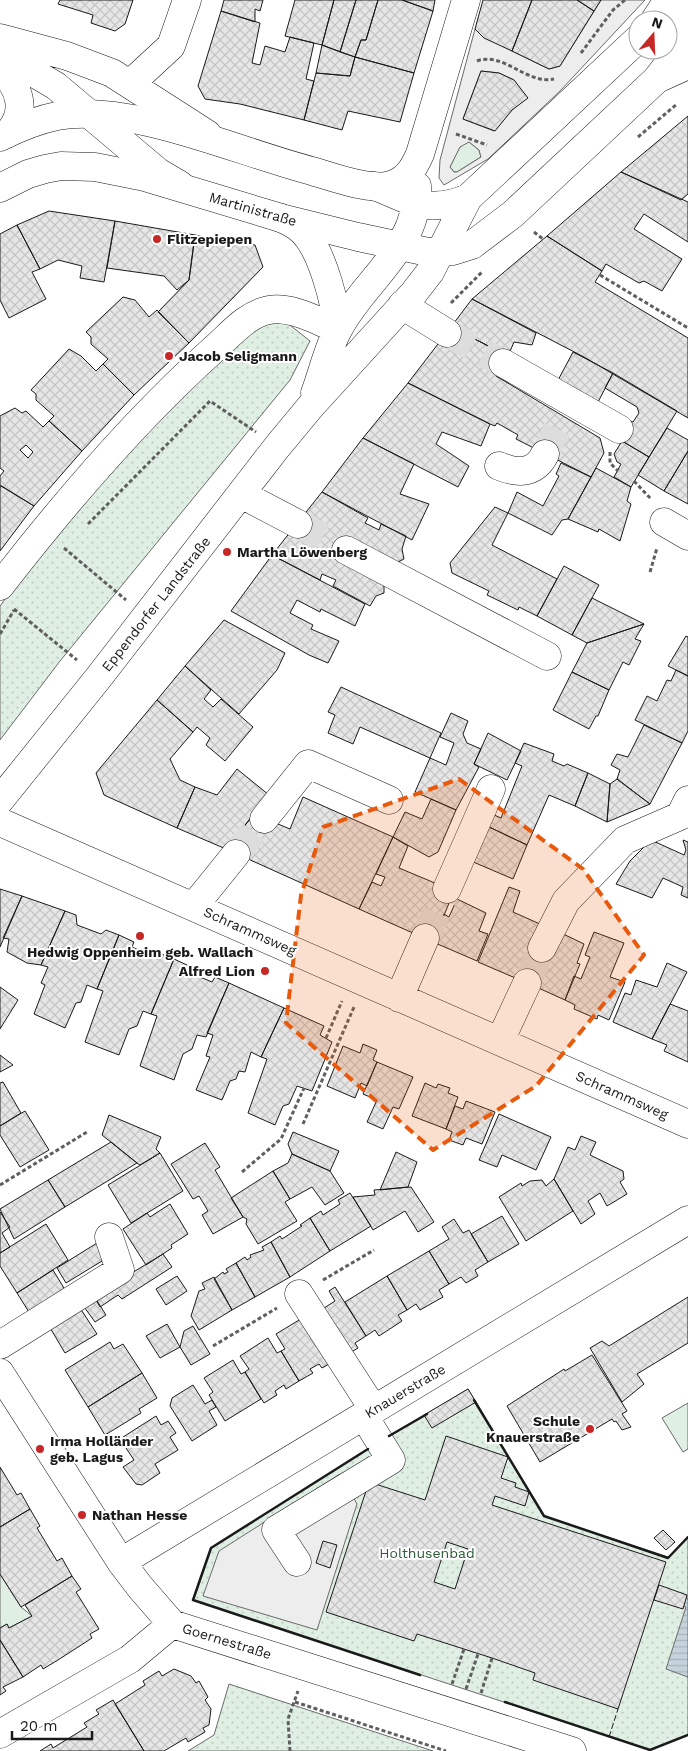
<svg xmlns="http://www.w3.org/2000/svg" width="688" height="1751" font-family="'Work Sans',sans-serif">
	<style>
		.green { fill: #e0efe3; stroke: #6a6a6a }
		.park { fill: url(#park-dots); stroke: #6a6a6a }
		.parking { fill: #ededed; stroke: #6a6a6a; fill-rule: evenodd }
		.water { fill: url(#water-rules); stroke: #6a6a6a }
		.building { fill: url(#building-cross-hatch); stroke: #1a1a1a; fill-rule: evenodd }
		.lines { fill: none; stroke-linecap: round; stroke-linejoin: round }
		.minor-tunnel { stroke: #ddd; stroke-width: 28; stroke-dasharray: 28 14; stroke-linecap: butt }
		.minor-casing { stroke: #1a1a1a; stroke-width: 29 }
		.major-casing { stroke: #1a1a1a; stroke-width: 29 }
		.path { stroke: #5f5f5f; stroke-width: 3; stroke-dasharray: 4 2.5; stroke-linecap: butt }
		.minor { stroke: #fff; stroke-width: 28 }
		.major { stroke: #fff; stroke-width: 28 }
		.fence { stroke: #1a1a1a; stroke-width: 1; stroke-dasharray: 6 2.5; stroke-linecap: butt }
		.wall { stroke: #1a1a1a; stroke-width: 2.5 }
		.marked { fill: #e8590c; fill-opacity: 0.2; stroke: #e8590c; stroke-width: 4; stroke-dasharray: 10 6; stroke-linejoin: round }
		.poi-dot { fill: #c62828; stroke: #fff; stroke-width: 2 }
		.labels { text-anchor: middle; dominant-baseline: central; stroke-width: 4; stroke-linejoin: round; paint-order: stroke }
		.street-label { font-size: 14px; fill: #1a1a1a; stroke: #fff }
		.poi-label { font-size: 14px; font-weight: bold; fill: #1a1a1a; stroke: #fff; text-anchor: start }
		.park-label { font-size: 14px; fill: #2b5a34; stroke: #fff }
	</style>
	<defs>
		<pattern id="park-dots" width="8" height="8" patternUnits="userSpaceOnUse" patternTransform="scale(1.25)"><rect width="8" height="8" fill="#e0efe3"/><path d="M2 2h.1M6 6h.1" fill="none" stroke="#c0ccc2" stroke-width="1.8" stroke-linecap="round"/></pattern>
		<pattern id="water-rules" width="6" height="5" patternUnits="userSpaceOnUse" patternTransform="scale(1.25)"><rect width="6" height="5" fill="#c6d2dc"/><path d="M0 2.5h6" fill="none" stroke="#aab4bc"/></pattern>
		<pattern id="building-cross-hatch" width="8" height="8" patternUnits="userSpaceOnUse" patternTransform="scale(1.25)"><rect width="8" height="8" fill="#e6e6e6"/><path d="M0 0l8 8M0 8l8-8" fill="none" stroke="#c5c5c5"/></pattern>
	</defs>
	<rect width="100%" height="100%" fill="#fff"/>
	<path class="green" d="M465,142h4l10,8 2,7 -24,15h-3l-4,-5c4,-8 8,-20 15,-25z
		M688,1403v46l-5,3 -21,-34z
		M0,1574l21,33 11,9 -23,12 -2,-4 -7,4z"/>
	<path class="park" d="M281,318l29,23 -20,39 -230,281 -60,79v-134l58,-80 188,-195z
		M468,1389l76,127 124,41 20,-20v198l-38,15 -457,-150 18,-52 157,-99z
		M229,1684l204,67h-245l26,-16z"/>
	<path class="parking" d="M601,0h44l-85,91 -55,52 -17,16 -44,26 -5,-7 1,-18 35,-131 37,22 37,18 11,-3zM481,71l18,2 15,7 13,18 -15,12 -18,21 -31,-12zM469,142l10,8 2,7 -24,15h-3l-4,-5 10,-20z
		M340,1474l17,30 -40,126 -114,-34 16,-45z"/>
	<path class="water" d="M683,1597l5,2v78l-22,-8 20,-62 -6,-2z"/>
	<path class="building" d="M60,0h73l-8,24 -10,7 -24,-8 2,-8 -35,-11z
		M224,0h39l-3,11 -5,-2v13l-34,-11z
		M295,0h39l-12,45 -37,-9z
		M334,0h22l-16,52 -18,-7z
		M356,0h22l-12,40h-5l-6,17 -15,-5z
		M378,0h24l31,11 -19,62 -59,-16 6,-17h5z
		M402,0h33l-2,11z
		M483,0h49l-20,51 -28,-13 -9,-9z
		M532,0h45l17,11 -34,55 -11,3 -37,-18z
		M577,0h24l-7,11z
		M221,11l39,12 -8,40 8,2 5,-19 20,6 5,-15 24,6 -8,36 8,2 -10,39 -64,-16 -35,-5 -7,-13z
		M322,45l33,12 -5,19 -34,-3z
		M355,57l59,16 -14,49 -52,-11 -6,19 -38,-10 12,-47 34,3z
		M481,71l18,2 15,7 14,18 -16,12 -17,21 -32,-12z
		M688,116v78l-7,6 -60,-28z
		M621,172l67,30v40l-44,-28 -10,15 48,30 -20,32 -18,-10 -5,2 -33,-19 -4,7 -55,-35z
		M49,211l66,10 -11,61 -24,-4 2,-12 -24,-6 -18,9 -23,-44z
		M115,221l80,14 -6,45 -12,10 -13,-14 -57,-8z
		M17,225l23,44 -8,3 14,27 -37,19 -9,-18v-66z
		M195,235l60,10 8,22 -74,76 -31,-31 31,-32z
		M547,236l55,35 -7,11 93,56v80l-104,-61 -112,-58z
		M123,297l12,3 14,17 8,-7 32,33 -55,52 -31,-31 5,-5 -17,-15v-7l-5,-5z
		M472,299l64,34 -4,12 -18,-3 -6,14 -57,-29z
		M451,327l57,29 -12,20 104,62 4,15 -13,24 -75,-38 2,-4 -21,-12 -2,3 -5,-2 -82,-41z
		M69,349l12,7 15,15 7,-7 31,31 -52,56 -33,-30 5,-5 -18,-16v-6l-5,-4z
		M573,352l40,21 -16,31 -41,-20z
		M613,373l64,38 -28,46 -27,-16 7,-20 4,1 6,-9 -2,-6 -32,-19z
		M408,383l82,41 -9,22 -39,-14 -6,12 33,22 -11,21 -95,-49z
		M15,408l7,5 4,-2 17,16 6,-6 33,30 -48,55 -34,-21v-9l4,-5 -4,-3v-52zM26,445l7,7 -5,6 -8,-8z
		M667,428l21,12v11l-24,40 -26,-16z
		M363,438l51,26 -14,30 29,10 -17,36 -90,-48z
		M622,441l27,16 -18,30 -17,-10 7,-13 -4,-2 -3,-8z
		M688,451v53l-24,-13z
		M561,463l30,14 -23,42 -6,1 -10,15 -44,-22 9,-21 26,14 16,-30 -3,-2z
		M596,468l35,19 -4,14 4,3 -11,37 -21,-12 -1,3 -30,-13z
		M1,486l33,20 -34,45v-63z
		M322,492l46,26 -3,5 14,7 2,-6 25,12 -4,13 2,10 -10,5 -10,18v11l-8,3 -6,10 -37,-20 3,-6 -14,-6 -2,6 -48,-25z
		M495,507l13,6 -16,32 65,34 -20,37 -18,-9 -1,3 -31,-15 2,-4 -37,-18 -2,-10z
		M272,555l93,49 -10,22 -34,-17 -1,3 -23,-12 -7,13 23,12 -2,4 28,12 -11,22 -19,-8 -78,-44z
		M564,566l35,19 -27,50 -35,-19z
		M592,598l52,26 -57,19 -15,-8z
		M224,620l61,33 -8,17 -38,44 -54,-48z
		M644,624l-9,15 6,2 -12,24 -6,-3 -14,28 -37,-18 15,-29z
		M686,636l2,1v39l-20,-10z
		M185,666l26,24 -7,9 9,8 8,-8 32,28 -28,34 -19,-16 4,-7 -13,-11 -4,5 -36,-32z
		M676,670l12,6v55l-6,12 -47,-23 12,-24 10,5 10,-21 4,1z
		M572,672l37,18 -11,26h-2l-7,13 -36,-19z
		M341,687l100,46 -11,25 -70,-31 -7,17 -25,-11 7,-18 -7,-3z
		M157,700l36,32 -23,27 10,21 15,7 -18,41 -73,-33 -8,-22z
		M451,713l17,8 -5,13 4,9 14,6 -7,15 5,3 -23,43 -41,-18 15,-34 16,7 8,-22 -14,-6z
		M644,725l38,18 -32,61 -33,-25 3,-9 -9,-5 6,-11 11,3z
		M488,733l33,18 -14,29 -33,-16z
		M524,743l30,11 -2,7 12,5 3,-2 21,9 -13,33 -26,-11 -22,50 -40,-19 5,-12 9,4 21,-52 -7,-3z
		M237,769l32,26 -43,54 -49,-21 18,-41 22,8z
		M588,773l22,11 -3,38 -32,-16z
		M617,779l33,25 -43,18 3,-38z
		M303,797l90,40 -34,72 -133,-60 28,-35 36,15z
		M431,799l25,11 -18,42 -9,5 -36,-20 12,-25 17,7z
		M487,826l40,19 -14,34 -42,-18z
		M393,837l15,9 -9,22 55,23 -21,51 -74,-33 13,-27 9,4 4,-9 -9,-3z
		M651,840l33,15 2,-5 -3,-10 5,2v56l-7,-3 2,-8 -20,-9 -11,20 -36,-14 14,-23z
		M509,887l11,4 -7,21 27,12 9,26 -15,36 -56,-24z
		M0,889l22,7 -22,51z
		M22,896l43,15 -24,54 -14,-2 -20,-11 2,-13 -6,-1z
		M457,899l29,14 -7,18 9,3 -11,27 -44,-19 11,-28 5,3z
		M65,911l11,4 1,10 24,9 5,-4 13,5 -22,54 -10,-4 -6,17 -5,1 -11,25 -31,-14 11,-29 -4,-2 7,-16 -7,-2z
		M557,931l27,13 -7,19 3,1 -15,36 -31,-14z
		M594,932l30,11 -14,34 15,5 -16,38 -11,-5 -1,4 -23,-10 1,-4 -10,-5 9,-24 7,3 9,-22 -5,-2z
		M119,935l15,7 -2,5 26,12 1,-6 15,6 -23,55 -8,-3 -6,15 -8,3 -10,26 -34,-13 18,-51 -6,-2z
		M174,959l15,7 -1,6 24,10 3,-5 14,6 -23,54 -9,-2 -5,14 -9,5 -9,26 -34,-14 17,-50 -6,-2z
		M667,963l20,9 -35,67 -39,-17 12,-29 6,2 5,-15 21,7z
		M229,983l55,25 -23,49 -10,-5 -6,20 -6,-1 -3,8 -6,2 -8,19 -26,-10 14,-33 -4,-1 7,-21 -6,-2z
		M0,987l18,13 -18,29z
		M670,1004l18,7v51l-24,-11 3,-6 -15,-6z
		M284,1008l40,18 -4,9 12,7 -20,49 -15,-5 -8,18 -6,2 -8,19 -27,-12 19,-54 -6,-2z
		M363,1044l14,6 -4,10 4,2 -10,24 -6,-3 -6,15 -28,-12 16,-40 17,7z
		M0,1055l13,10 -13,7z
		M377,1062l36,15 -14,32 -6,-2 -10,22 -16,-7 10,-22 -14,-6z
		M3,1082l18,31 -21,13v-43z
		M425,1083l11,5 2,-4 12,4 -2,5 10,4 -12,32 -34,-13z
		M466,1101l29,11 -13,32 -16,-6 -3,7 -14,-5 3,-8 -6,-3 9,-23 8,3z
		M25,1111l24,39 -29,17 -20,-32v-9z
		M499,1114l52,23 -15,33 -34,-15 -5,12 -18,-7z
		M109,1115l52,22 -5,12 4,4 -20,12 -3,-2 -35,-28z
		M293,1132l46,19 -9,20 -38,-17 -4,-10z
		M581,1136l15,6 -6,13 33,16 1,8 -4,3 7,12 -20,12 -7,-13 -12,8 7,13 -14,10 -27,-45 14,-32 7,3z
		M111,1142l26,21 -72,44 -17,-27z
		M205,1143l15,24 -5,3 28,47 -30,17 -11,-19 6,-4 -9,-15 -6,3 -22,-35z
		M396,1152l21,10 -9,25 -28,3z
		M160,1153l23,38 -52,32 -23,-38z
		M292,1154l38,17 14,22 -19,12 -13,-18 -22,12 -17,-28 15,-8z
		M273,1171l17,28 -5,3 12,19 -39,23 -12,-20 1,-5 -4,-2 -12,-19z
		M554,1179l19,32 -47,30 -27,-44 22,-14 1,3 8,-5 12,-1 4,6z
		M48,1180l17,27 -51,32 -14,-30z
		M411,1187l23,35 -16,10 -13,-21 -32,19 -20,-33 22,-2 -1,-5z
		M350,1193l21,33 -41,25 -20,-33 11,-7 2,4 17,-11 -2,-4z
		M170,1204l18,30 -17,11 1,3 -26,17 -23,-36 24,-16 3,4z
		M0,1212l10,15 -8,6 8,14 -10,6z
		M502,1216l17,28 -31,18 -17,-28z
		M310,1218l20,33 -40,26 -19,-35 9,-6 2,3 20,-13 -2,-1z
		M454,1219l9,14 6,-3 19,32 -13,8 3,6 -12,7 -5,-6 -12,7 -20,-33 20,-12 -7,-12z
		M46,1224l22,36 -51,33 -17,-27v-13z
		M271,1242l19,35 -35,20 -19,-34 9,-6 2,3 4,-3 -1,-2 14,-5 -2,-3z
		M97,1243l10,15 -41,25 -9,-15z
		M429,1251l20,33 -10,6 4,7 -23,13 -4,-6 -9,6 -20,-34z
		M163,1254l9,13 -50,32 -4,-4 -18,12 -6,-11z
		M236,1263l19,34 -23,13 -18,-31 9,-7 1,2 4,-2 -2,-3z
		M53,1270l17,28 -36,22 -17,-27z
		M177,1276l10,15 -21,14 -10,-16z
		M387,1276l20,34 -9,5 4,6 -23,15 -4,-6 -9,6 -21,-34z
		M214,1277l18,33 -33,20 -8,-14 8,-25 6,-2 -3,-6z
		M335,1287l31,49 -11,7 3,5 -13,8 -27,-44 17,-11 -6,-10z
		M94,1296l12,19 -11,7 -13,-18z
		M688,1297v46l-51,31 7,10 -22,18 -32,-54 12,-7 7,5z
		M80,1308l17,26 -32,19 -16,-27z
		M304,1317l32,43 -14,8 -3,-4 -9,5 3,4 -14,8 -18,-30 4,-2 -9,-15z
		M167,1324l13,23 -20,11 -14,-22z
		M193,1326l17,28 -19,11 -11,-18 4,-16z
		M268,1338l9,15 4,-2 18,30 -13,8 -2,-4 -9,6 2,4 -13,8 -19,-31 4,-3 -9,-13z
		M110,1342l4,7 9,-5 19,29 -54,34 -23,-37z
		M592,1355l35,56 -5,3 9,13 -9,3 -6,-9 -2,1 -2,-3 -72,43 -33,-56 57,-37 1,2z
		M233,1360l8,14 4,-2 16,27 -36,22 -16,-26 4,-3 -9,-14z
		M142,1373l15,25 -18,11 2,4 -36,22 -17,-28z
		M193,1385l12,19 7,-4 4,7 -7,4 8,14 -25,16 -22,-35 2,-8z
		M468,1389l8,13 -44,26 -8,-13z
		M156,1416l5,9 7,-4 8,12 -6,4 8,13 -23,14 5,9 -18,12 -6,-1 -13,-17 11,-7 -14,-21z
		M446,1436l62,21 -7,21 15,5 -1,4 14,5 -4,14 -30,-10 -3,9 174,57 -48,147 -85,-29 2,-7 -43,-15 -75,-24 -3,7 -88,-29 43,-130 56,18zM447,1542l21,7 -13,40 -21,-7z
		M0,1467l17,28 4,-2 9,16 -30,18z
		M30,1509l10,17 -3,2 20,33 5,-3 10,18 -51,31 -21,-33v-47z
		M663,1530l12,12 -9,8 -12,-12z
		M323,1541l14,4 -7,23 -14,-5z
		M72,1576l9,13 -5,3 23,37 -9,5 2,4 -34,22 -15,9 -2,-4 -18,12 -23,-37v-12l7,-4 2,4 23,-12 -7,-11z
		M659,1585l28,10 -4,14 -29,-9z
		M0,1640l23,37 -20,10 3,4 -6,4z
		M174,1669l17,7 5,7 3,-2 9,16 -3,3 6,9 -2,16 -6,3 2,4 -17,10 -2,-4 -22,13h-20l-29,-47 30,-19 -2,-4 16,-10 3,5z
		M113,1700l31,51h-104l11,-7 2,4 34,-21 -3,-4 15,-9 -3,-4z"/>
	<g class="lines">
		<path class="minor-tunnel" d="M447,333l56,30
			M545,454l18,-37
			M298,524l48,26
			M236,854l28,-35
			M425,938l22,-49
			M527,983l15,-35"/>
		<defs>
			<path id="minor" d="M655,20l13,-20
				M0,38l67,18 45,17 95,61
				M0,53l56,33 102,86 22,13
				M0,69c20,18 28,43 8,64
				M657,79l31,-41
				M130,84l41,-38 16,-46
				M374,186c37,14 54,29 94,12l170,-159
				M281,218c11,5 21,10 28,21 15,21 26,64 29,90
				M402,305l45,28
				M503,363l116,66
				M315,393c8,-21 13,-46 24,-65 26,-49 80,-80 78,-142
				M499,466c19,8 36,8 46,-12
				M241,494l57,30
				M664,522l24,14
				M346,550l201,106
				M0,586c65,-84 134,-165 214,-237 16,-14 33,-35 55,-39 23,-4 48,11 69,19
				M0,800l99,-123 178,-230 34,-41 102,-112 17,-22 38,-74
				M264,819l44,-55 81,36
				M0,822l688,302
				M447,889l44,-100
				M194,906l42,-52
				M542,948l24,-47 59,-61 55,-24 8,-16
				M399,998l26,-60
				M500,1041l27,-58
				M299,1294l75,116
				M0,1345l120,-75 -11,-33
				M0,1373l121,189 19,25 32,37 400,127
				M121,1562l567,-342
				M297,1562l-21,-32 115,-70 -27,-44
				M0,1734l130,-75 42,-35"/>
			<path id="major" d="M677,0l3,13 8,13
				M0,137c18,-9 37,-17 57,-21 75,-13 181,36 255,55 20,6 53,18 74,15 19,-3 27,-16 34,-32l46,-154
				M0,188l28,-14 17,-5 16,-3 34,1 50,10 136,41 77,19 70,15 25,-1 19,-6 41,-31 144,-135 31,-14"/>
		</defs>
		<use href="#minor" class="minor-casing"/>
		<use href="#major" class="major-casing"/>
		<path class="path" d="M581,53l32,-43 12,-10
			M477,61c26,-10 50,24 77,18
			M456,134l31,11
			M638,137l39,-33
			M534,232l9,7
			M600,275l88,53
			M451,303l31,-31
			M610,452v11l8,8
			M634,481l17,18
			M88,524l122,-123 46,31
			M64,548l62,52
			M650,572l7,-24
			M14,609l63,51
			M0,634l14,-24
			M326,1038l16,-37
			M303,1124l51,-117
			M242,1172l39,-33 23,-51
			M0,1185l87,-53
			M323,1280l51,-30
			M213,1346l64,-38
			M452,1684l12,-35
			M466,1689l12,-35
			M481,1693l11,-35
			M295,1702l151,49
			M290,1751l-2,-32 10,-28"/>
		<use href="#minor" class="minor"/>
		<use href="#major" class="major"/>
		<path class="fence" d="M609,1737l9,-28"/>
		<path class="wall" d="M474,1400l70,116 124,42 20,-21
			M389,1436l38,-22
			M368,1449l-157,99 -18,52 227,75
			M505,1702l145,48 38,-15"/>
	</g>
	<path class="marked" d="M459,779l124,90 61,86 -108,131 -103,64 -147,-127 15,-128 22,-68z"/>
	<g class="poi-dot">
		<circle cx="157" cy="239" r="5"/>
		<circle cx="169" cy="356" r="5"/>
		<circle cx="227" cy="552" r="5"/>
		<circle cx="140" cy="936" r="5"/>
		<circle cx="265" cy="971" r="5"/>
		<circle cx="590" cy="1429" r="5"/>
		<circle cx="40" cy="1449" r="5"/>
		<circle cx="82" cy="1515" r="5"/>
	</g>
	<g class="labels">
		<g class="street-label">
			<text transform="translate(253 209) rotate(16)">Martinistraße</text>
			<text transform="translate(156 604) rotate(-52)">Eppendorfer Landstraße</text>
			<text transform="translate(250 931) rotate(24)">Schrammsweg</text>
			<text transform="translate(622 1095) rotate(24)">Schrammsweg</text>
			<text transform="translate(405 1391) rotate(-31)">Knauerstraße</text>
			<text transform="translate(227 1641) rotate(17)">Goernestraße</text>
		</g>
		<g class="poi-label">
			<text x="167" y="239">Flitzepiepen</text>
			<text x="179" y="356">Jacob Seligmann</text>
			<text x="237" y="552">Martha Löwenberg</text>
			<text x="140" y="952" text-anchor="middle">Hedwig Oppenheim geb. Wallach</text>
			<text x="255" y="971" text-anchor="end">Alfred Lion</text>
			<text x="580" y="1421" text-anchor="end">Schule<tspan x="580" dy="16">Knauerstraße</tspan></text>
			<text x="50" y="1441">Irma Holländer<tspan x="50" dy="16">geb. Lagus</tspan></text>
			<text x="92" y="1515">Nathan Hesse</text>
		</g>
		<g class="park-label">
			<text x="427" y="1553">Holthusenbad</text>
		</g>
	</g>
	<g transform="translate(653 35) rotate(19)"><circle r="24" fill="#ffffff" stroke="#a3a3a3"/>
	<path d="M0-4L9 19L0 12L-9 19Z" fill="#c62828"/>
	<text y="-8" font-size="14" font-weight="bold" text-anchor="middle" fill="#1a1a1a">N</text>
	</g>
	<path d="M12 1731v8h80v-8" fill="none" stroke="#1a1a1a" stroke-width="2.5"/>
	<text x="20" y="1731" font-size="15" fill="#1a1a1a" stroke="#ffffff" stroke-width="4" paint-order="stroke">20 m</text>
</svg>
